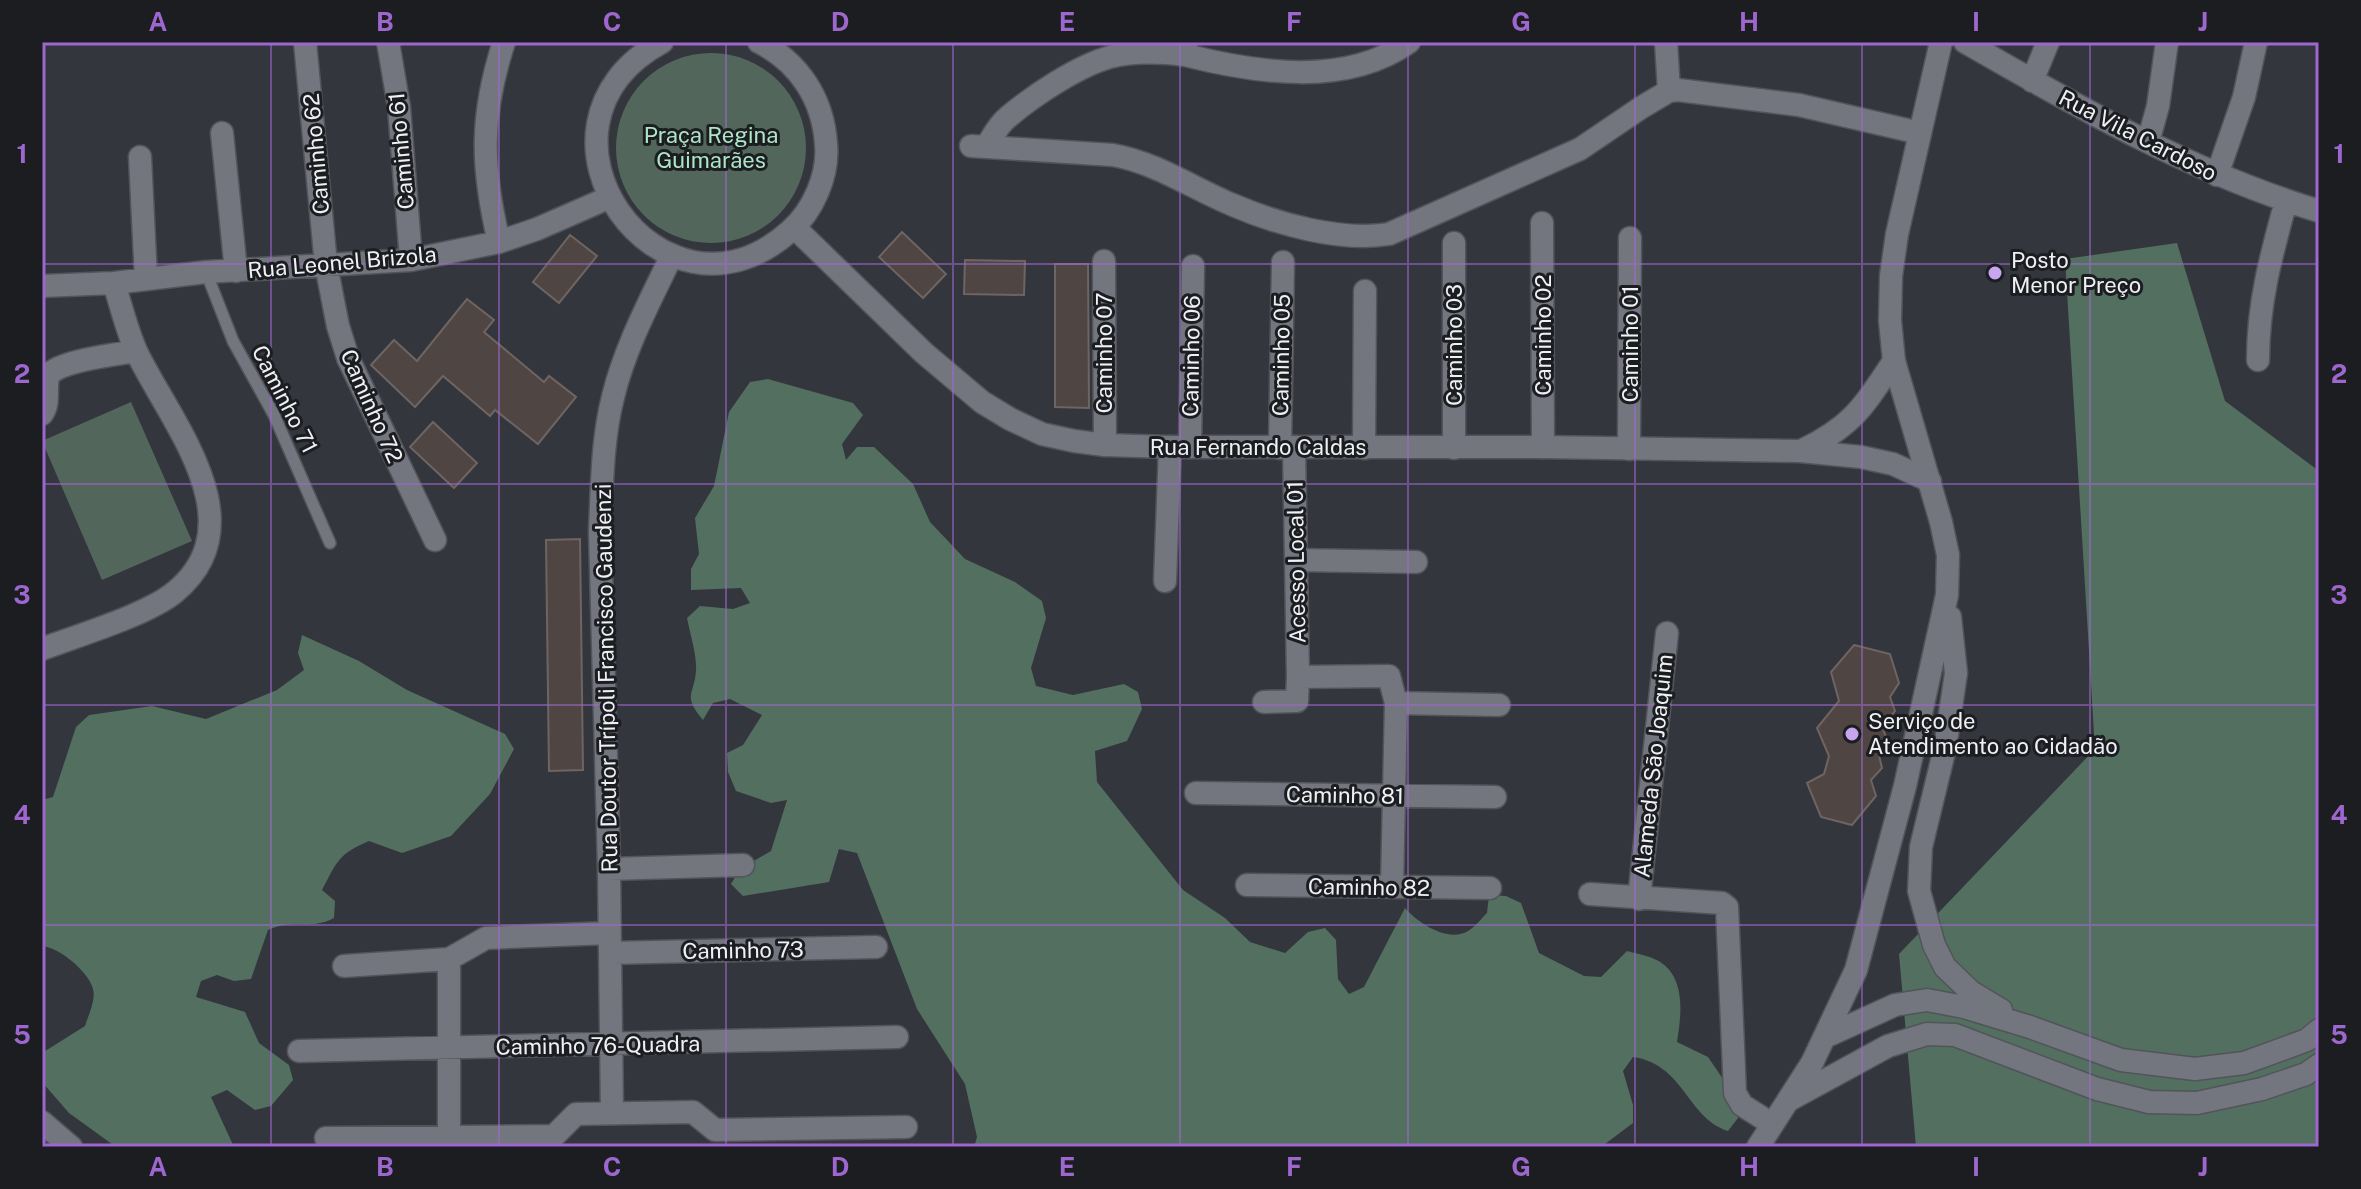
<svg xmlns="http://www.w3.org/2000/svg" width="2361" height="1189" font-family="'Public Sans',sans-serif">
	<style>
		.green { fill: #53665c }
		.forest { fill: #536f5f }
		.building { fill: #4f4643; stroke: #6e6461; stroke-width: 2 }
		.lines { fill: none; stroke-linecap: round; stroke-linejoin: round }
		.service-casing { stroke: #52545a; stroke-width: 14 }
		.minor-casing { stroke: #52545a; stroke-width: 25 }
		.tertiary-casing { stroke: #52545a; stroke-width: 25 }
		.secondary-casing { stroke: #52545a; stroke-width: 25 }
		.service { stroke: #73767e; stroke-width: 11 }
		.minor { stroke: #73767e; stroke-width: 22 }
		.tertiary { stroke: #73767e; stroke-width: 22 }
		.secondary { stroke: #73767e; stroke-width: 22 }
		.grid { fill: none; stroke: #9e67cf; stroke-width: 2; stroke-opacity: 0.55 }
		.poi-dot { fill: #c8a5ef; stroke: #1c1d21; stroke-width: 3 }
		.labels { text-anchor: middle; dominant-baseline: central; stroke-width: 6; stroke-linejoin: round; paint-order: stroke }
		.park-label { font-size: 22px; fill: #ade5c7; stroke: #1c1d21 }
		.street-label { font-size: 22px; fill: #eef0f5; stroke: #1c1d21 }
		.poi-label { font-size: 22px; fill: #eef0f5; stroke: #1c1d21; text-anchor: start }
		.neatline { fill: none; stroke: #9e67cf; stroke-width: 3 }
		.grid-label { font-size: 26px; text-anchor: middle; font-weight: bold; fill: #9e67cf }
	</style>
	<rect width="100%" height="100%" fill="#33363d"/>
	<path class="green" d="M616 148a95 95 0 1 1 190 0a95 95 0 1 1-190 0Z
		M131,402l61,139 -90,39 -60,-139z"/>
	<path class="forest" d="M2177,243l48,158 94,70v676h-403l-17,-193 196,-205 -30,-490z
		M768,379l85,24 10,12 -21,29 4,16 11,-13h17l39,37 17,38 35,37 50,23 27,19 4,17 -15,50 5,18 37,9 51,-11 14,8 4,17 -15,32 -32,10 2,31 86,108 42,28 25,24 35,11 23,-21 17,-4 11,12 2,39 11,15 15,-7 41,-79c13,15 43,35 63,23 7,-4 13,-12 19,-18l2,-18 17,1 15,7 18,50 45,23 17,1 26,-26c11,3 28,6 36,13 23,18 18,53 14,78l31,15 30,44v17l-10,13c-41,-13 -44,-67 -95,-74l-10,14 10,34v18l-32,24h-627l3,-10 -12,-53 -48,-75 -60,-156 -18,-4 -10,33 -86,14 -12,-12 9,-15 31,-18 16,-51 -16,3 -35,-12 -8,-19 -1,-19 16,-8 19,-30 -32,-16 -17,4 -10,17c-21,-25 -9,-24 -7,-49 1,-16 -6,-37 -9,-53l13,-12 33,3 17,-6 -9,-15 -50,2v-21l8,-15 -4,-36 19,-32 15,-74 21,-30z
		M302,635l57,26 48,29 98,44 9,15 -24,45 -39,42 -49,17 -33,-12c-31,13 -32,21 -47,49l13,11 -1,17c-25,13 -40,0 -66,12l-17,49 -17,2 -17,-6 -16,6 -5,16 49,15 14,31 30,22 4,15 -22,26 -16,4 -28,-20 -16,7 23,50h-118l-47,-34 -27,-31v-29l43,-27c3,-10 11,-26 8,-37 -4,-17 -34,-42 -51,-43v-146l11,-3 23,-70 13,-12 63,-9 54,13 71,-29 27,-20 -6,-17z"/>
	<path class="building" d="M902,232l44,42 -23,24 -44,-41z
		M570,235l27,21 -38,47 -26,-21z
		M965,260l60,1 -1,34 -60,-1z
		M1055,264h33l1,144 -34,-1z
		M467,299l27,21 -10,12 60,50 5,-6 27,21 -38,47 -43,-34 -5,6 -47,-40 -28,31 -44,-42 23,-25 23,21z
		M433,422l44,41 -23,25 -44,-41z
		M580,539l3,231 -34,1 -3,-231z
		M1854,645l36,9 9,29 -9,14 5,14 -13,16 5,12 -9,12 4,17 -11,12 5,16 -24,29 -31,-8 -14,-34 17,-9 5,-18 -12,-28 22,-27 -8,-29z"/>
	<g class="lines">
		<defs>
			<path id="service" d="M206,272l27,69 41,74 56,128"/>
			<path id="minor" d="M305,42l21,223 12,61 10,32 87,182
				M388,42l11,65 12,153
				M1666,42l3,49
				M1965,42c113,65 228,131 354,169
				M1185,55c71,18 161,32 224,-13
				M2032,81l16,-39
				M222,133l14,138
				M2148,142l10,-36 9,-64
				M971,146l142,9c44,8 79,33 120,50 44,19 108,37 156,29l191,-85 62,-42 27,-16 9,-1 121,15 121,28
				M986,147c7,-11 12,-22 22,-30 26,-22 70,-51 102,-60 23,-6 52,-5 75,-2l1,-13
				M140,157l6,122
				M2217,175l27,-78 12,-55
				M1542,223l1,224
				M499,242c-18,-76 -19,-126 5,-200
				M1104,261l1,184
				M42,286l72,-3 92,-11 205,-12 88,-18 38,-13 71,-31
				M2258,360c0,-57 13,-104 28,-159
				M42,414c8,-11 3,-24 6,-37 5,-16 72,-23 88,-26
				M1190,447l3,-181
				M1294,447l4,230
				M1280,448l3,-186
				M1364,448l1,-157
				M1454,448v-205
				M1629,449l1,-211
				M1296,560l120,2
				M1165,581l5,-134
				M42,649c37,-14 105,-34 133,-57 83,-69 -4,-169 -38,-239 -10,-22 -16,-47 -23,-70
				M1264,702l33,-1 1,-24 91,-1 7,27 -4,184
				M1396,703l103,2
				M1196,793l299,4
				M609,869l134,-4
				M1247,885l243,3
				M1590,894l132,9 5,4 8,186 7,12 30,19
				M1639,899l28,-266
				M610,953l266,-6
				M449,959v178
				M344,966l105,-7 37,-21 123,-5
				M299,1051l598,-14
				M612,1113l-3,-244 -9,-338c2,-44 2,-91 13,-134 12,-50 37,-96 59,-142
				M326,1138l228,-2 22,-22 117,-2 22,18 191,-3"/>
			<path id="tertiary" d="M662,42c-156,85 -1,304 128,189 23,-20 39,-56 36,-87 -3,-45 -27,-82 -67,-102
				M794,227l130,126 58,49 28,17 32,15 32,7 31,4 65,2h373l257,4 61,6 32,7 37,17
				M1801,451c52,-25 62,-44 93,-90"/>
			<path id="secondary" d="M1950,617l6,56 -11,75 -24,99 -2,44 15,54 11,22 26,25 30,18
				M1825,1037l70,-32 32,-5 37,7 66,20 91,33 74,9 49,-6 63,-23 12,-10
				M1789,1100l99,-54 39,-12 28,1 142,54 52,13 48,1 65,-14 44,-15 13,-9
				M42,1122l29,25
				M1758,1147l54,-84 44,-93 49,-184 42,-191 1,-40 -7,-33 -47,-161 -4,-40 1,-45 6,-42 44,-192"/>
		</defs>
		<use href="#service" class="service-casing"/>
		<use href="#minor" class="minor-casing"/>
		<use href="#tertiary" class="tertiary-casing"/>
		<use href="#secondary" class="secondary-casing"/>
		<use href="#service" class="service"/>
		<use href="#minor" class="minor"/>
		<use href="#tertiary" class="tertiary"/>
		<use href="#secondary" class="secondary"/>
	</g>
	<path class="grid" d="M271,42v1105M499,42v1105M726,42v1105M953,42v1105M1180,42v1105M1408,42v1105M1635,42v1105M1862,42v1105M2090,42v1105M42,264h2277M42,484h2277M42,705h2277M42,925h2277"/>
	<g class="poi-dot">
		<circle cx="1995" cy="273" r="8"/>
		<circle cx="1852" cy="734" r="8"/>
	</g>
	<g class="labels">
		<g class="park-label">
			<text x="711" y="135">Praça Regina<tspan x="711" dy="25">Guimarães</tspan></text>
		</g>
		<g class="street-label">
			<text transform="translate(2138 135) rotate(27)">Rua Vila Cardoso</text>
			<text transform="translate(401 151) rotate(-95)">Caminho 61</text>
			<text transform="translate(316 154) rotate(-95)">Caminho 62</text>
			<text transform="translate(342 262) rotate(-5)">Rua Leonel Brizola</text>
			<text transform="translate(1543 335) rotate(-90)">Caminho 02</text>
			<text transform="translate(1630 344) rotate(-90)">Caminho 01</text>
			<text transform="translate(1454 345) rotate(-90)">Caminho 03</text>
			<text transform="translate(1104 353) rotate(-90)">Caminho 07</text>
			<text transform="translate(1281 355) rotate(-89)">Caminho 05</text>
			<text transform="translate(1191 356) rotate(-89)">Caminho 06</text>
			<text transform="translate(285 399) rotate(63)">Caminho 71</text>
			<text transform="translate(372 406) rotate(66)">Caminho 72</text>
			<text x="1258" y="447">Rua Fernando Caldas</text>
			<text transform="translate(1296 562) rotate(-91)">Acesso Local 01</text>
			<text transform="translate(606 678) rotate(-91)">Rua Doutor Trípoli Francisco Gaudenzi</text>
			<text transform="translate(1653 766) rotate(-84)">Alameda São Joaquim</text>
			<text transform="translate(1345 795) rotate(1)">Caminho 81</text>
			<text transform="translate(1369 887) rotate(1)">Caminho 82</text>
			<text transform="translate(743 950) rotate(-1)">Caminho 73</text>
			<text transform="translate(598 1045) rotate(-1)">Caminho 76-Quadra</text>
		</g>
		<g class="poi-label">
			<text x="2011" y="260">Posto<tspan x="2011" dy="25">Menor Preço</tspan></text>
			<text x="1868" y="721">Serviço de<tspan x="1868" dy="25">Atendimento ao Cidadão</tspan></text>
		</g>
	</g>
	<rect width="2361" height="1189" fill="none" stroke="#1c1d21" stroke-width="88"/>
	<rect x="44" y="44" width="2273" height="1101" class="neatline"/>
	<g class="grid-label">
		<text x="158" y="31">A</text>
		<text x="385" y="31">B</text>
		<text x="612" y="31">C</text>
		<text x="840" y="31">D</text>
		<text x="1067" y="31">E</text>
		<text x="1294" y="31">F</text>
		<text x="1521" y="31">G</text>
		<text x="1749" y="31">H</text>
		<text x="1976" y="31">I</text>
		<text x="2203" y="31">J</text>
		<text x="22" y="163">1</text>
		<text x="2339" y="163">1</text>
		<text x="22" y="383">2</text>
		<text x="2339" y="383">2</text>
		<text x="22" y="604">3</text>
		<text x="2339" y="604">3</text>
		<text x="22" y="824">4</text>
		<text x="2339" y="824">4</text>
		<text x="22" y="1044">5</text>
		<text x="2339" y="1044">5</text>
		<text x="158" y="1176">A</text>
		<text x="385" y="1176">B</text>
		<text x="612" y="1176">C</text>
		<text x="840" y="1176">D</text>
		<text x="1067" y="1176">E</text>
		<text x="1294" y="1176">F</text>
		<text x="1521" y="1176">G</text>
		<text x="1749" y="1176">H</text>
		<text x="1976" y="1176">I</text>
		<text x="2203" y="1176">J</text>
	</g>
</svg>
